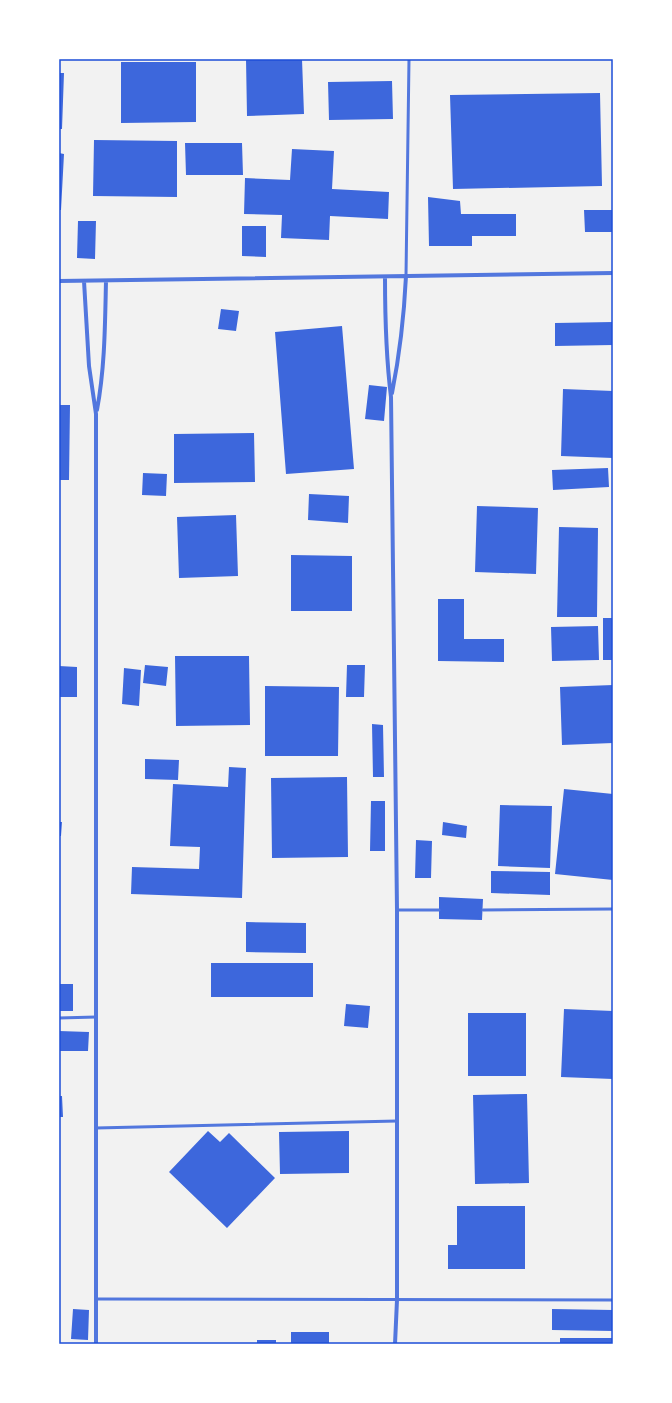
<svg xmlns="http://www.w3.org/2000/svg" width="672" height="1403" font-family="Overpass,sans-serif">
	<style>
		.building { fill: #3d67dc }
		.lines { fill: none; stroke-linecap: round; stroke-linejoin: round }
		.service { stroke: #5277de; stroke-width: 3 }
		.minor { stroke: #5277de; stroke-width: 4 }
		.neatline { fill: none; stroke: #1d4ed8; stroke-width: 1.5 }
	</style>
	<rect width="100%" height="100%" fill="#f2f2f2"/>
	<path class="building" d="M246,59h56l2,55 -57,2z
		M121,62h75v60l-75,1z
		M59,73h5l-2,56h-3z
		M392,81l1,38 -64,1 -1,-38z
		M600,93l2,93 -149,3 -3,-94z
		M94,140l83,1v56l-84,-1z
		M185,143h57l1,32h-57z
		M292,149l42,2 -2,38 57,3 -1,27 -58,-3 -1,24 -48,-2 1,-23 -38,-1 1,-36 45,2z
		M59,153l5,1 -3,56h-2z
		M428,197l32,4 1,13h55v22h-44v10h-43z
		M584,210h29v22h-28z
		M78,221h18l-1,38 -18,-1z
		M242,226h24v31l-24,-1z
		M221,309l18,2 -3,20 -18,-2z
		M613,322v23l-58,1v-23z
		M342,326l12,143 -68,5 -11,-142z
		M369,385l18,2 -3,34 -19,-2z
		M563,389l50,2v67l-52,-2z
		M59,405h11l-1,75h-10z
		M254,433l1,49 -81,1v-49z
		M608,468l1,19 -56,3 -1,-20z
		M143,473l24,1 -1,22 -24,-1z
		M309,494l40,2 -1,27 -40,-3z
		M477,506l61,2 -2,66 -61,-2z
		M236,515l2,61 -59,2 -2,-61z
		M559,527l39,1 -1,89h-40z
		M291,555l61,1v55h-61z
		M438,599h26v40h40v23l-66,-1z
		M603,618h10v42h-10z
		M598,626l1,34 -47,1 -1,-34z
		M175,656h74l1,69 -74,1z
		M145,665l23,2 -2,19 -23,-3z
		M347,665h18l-1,32h-18z
		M59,666l18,1v30h-18z
		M124,668l17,2 -2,36 -17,-2z
		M613,685v58l-51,2 -2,-58z
		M265,686l74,1 -1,69h-73z
		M372,724l11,1 1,52h-11z
		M145,759l34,1 -1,20 -33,-1z
		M229,767l17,1 -4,130 -111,-4 1,-27 67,2 1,-22 -30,-1 3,-62 55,3z
		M347,777l1,80 -76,1 -1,-80z
		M564,789l49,5v86l-58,-6z
		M371,801h14v50h-15z
		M500,805l52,1 -2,62 -52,-2z
		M59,822h3l-1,14h-2z
		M443,822l24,4 -1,12 -24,-3z
		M416,840l16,1 -1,37h-16z
		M491,871l59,1v23l-59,-2z
		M439,897l44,2 -1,21 -43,-1z
		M246,922l60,1v30l-60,-1z
		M211,963h102v34h-102z
		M59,984h14v27h-14z
		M346,1004l24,2 -2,22 -24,-2z
		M564,1009l49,2v68l-52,-2z
		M468,1013h58v63h-58z
		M59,1031l30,1 -1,19h-29z
		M527,1094l2,89 -54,1 -2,-89z
		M59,1096h3l1,21h-4z
		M208,1131l12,11 9,-9 46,45 -48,50 -58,-56z
		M349,1131v42l-69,1 -1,-42z
		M457,1206h68v63h-77v-24h9z
		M73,1309l16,1 -1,30 -17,-1z
		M552,1309l61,1v21l-61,-1z
		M291,1332h38v12h-38z
		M560,1338h53v6h-53z
		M257,1340h19v4h-19z"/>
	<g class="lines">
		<path class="service" d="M406,276l3,-217
			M397,910h42
			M483,910l130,-1
			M59,1018l37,-1
			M96,1128l301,-7
			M96,1299l517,1"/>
		<path class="minor" d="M385,277c0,40 1,80 6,120l6,513v390l-2,44
			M59,281l554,-8
			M84,281l5,85 7,48v930
			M392,393c8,-40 12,-76 14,-117
			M97,410c8,-43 8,-86 9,-129"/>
	</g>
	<rect width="672" height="1403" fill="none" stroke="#ffffff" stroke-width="120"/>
	<rect x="60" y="60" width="552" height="1283" class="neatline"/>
</svg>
